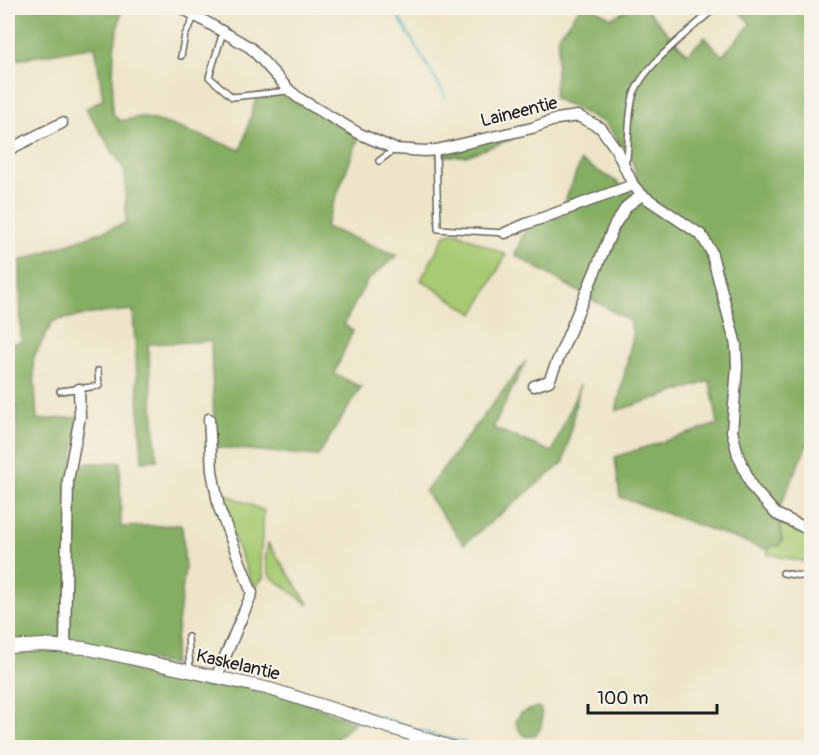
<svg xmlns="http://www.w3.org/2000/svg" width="819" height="755" font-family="Pangolin,sans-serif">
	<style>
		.green { fill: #a8ca72; stroke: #627347; stroke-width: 1.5 }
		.forest { fill: #86ae64; stroke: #516540; stroke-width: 1.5 }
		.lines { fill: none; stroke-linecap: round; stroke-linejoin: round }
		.stream { stroke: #44b0c2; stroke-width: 2 }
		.service-casing { stroke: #666259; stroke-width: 8 }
		.minor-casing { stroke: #666259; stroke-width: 13 }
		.tertiary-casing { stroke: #666259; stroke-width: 14 }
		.service { stroke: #fff; stroke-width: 5 }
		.minor { stroke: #fff; stroke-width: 10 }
		.tertiary { stroke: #fff; stroke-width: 12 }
		.labels { text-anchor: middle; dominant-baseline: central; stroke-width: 4.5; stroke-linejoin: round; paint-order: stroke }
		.street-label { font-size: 18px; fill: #1c1c1c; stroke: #f7f3e8 }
	</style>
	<rect width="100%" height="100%" fill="#f7f3e8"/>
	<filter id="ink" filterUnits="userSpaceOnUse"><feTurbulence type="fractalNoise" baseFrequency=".0167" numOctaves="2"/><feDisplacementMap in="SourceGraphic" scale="12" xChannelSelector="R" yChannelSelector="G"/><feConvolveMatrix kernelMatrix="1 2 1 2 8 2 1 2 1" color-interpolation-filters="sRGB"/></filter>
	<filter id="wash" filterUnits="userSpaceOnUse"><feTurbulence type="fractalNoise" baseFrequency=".008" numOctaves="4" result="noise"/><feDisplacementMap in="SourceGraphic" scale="24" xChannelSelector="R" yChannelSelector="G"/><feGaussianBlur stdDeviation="1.35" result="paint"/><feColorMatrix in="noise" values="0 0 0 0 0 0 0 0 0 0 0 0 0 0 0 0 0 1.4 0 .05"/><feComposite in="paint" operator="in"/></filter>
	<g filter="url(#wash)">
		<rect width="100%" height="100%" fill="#eee5c9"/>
		<path class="green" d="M456,232l50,23 -32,59 -53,-34 24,-45z
			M219,491l45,20 -4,50 4,16 -10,11 -32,-80z
			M780,523l31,13v27l-44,-9 5,-9 10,-4z
			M268,543l41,62 -39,-29 -5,-16z"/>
		<path class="forest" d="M8,8h114l-8,40 -2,64 7,9 22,-4 24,6 76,27 15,-51 34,-8 70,43 -35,93 72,28 -30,26 -23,43 9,7 -19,43 27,13 -43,69 -103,-9 -4,-106 -63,3 9,116 -15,1 -9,-151 -42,4 -38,7 -20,38 4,61 43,-3 -8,47 48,-2 1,65 61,-2 3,43 -12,96 -108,-19 204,44 86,33 -18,16 2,9h-331v-223l6,-11 3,-106 -9,-1v-62l13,-2 -1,-81 106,-38 -1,-52 -39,-62 17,-10 -8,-53 -86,15z
			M580,8h13l19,10 18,-10h15l42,46 18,-17 17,19 29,-32 -15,-16h75v438l-4,-1 -32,73 5,5 2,18 -3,5 -7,-1 -5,5 -147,-53 -5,-40 103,-33 -8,-43 -94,30 17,-75 -3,-15 -115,-66 11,-29 41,-13 -3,-10 17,-42 36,21 25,18 -10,-41 -27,-36 -51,-25 5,-63z
			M510,132l2,7 -46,17h-30l14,-9z
			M526,361l-33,67 59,24 28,-67 -16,77 -100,82 -39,-52z
			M537,707l3,1c10,31 -21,39 -24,12l5,-7z"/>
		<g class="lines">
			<path class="stream" d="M393,8l52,87v4
				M293,688l141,47 53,13"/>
		</g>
	</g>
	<g filter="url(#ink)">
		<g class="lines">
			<defs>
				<path id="service" d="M223,32l-14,45 23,20 56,-6
					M181,56l4,-21 10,-19
					M436,150l2,79 67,4
					M379,161l16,-12
					M624,163l3,-5c2,-20 1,-42 6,-61 7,-29 60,-69 82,-89
					M60,391l39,-5 -1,-15
					M783,573l29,5
					M188,637l2,33"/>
				<path id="minor" d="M182,8l69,40 39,43 10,8 60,35 35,15 30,2 11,-1 96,-22 25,-9 21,-3 23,12 15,21 17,36 9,10 59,40 10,16 25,94 1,22 -5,64 6,24 14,32 24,27 36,17
					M8,150l54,-27
					M505,233l21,-9 107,-39
					M534,386l15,-5 65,-155 13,-20 15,-11
					M209,419l3,52 7,37 33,85 -36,85
					M65,645l3,-165 12,-63 -1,-28"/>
				<path id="tertiary" d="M8,647l35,-2 41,3 186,41 184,59"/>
			</defs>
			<use href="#service" class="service-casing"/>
			<use href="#minor" class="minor-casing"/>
			<use href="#tertiary" class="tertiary-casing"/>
			<use href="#service" class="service"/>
			<use href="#minor" class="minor"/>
			<use href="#tertiary" class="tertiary"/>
		</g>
	</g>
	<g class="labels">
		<g class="street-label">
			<text transform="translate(519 112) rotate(-14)">Laineentie</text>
			<text transform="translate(238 665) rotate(13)">Kaskelantie</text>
		</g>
	</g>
	<rect width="819" height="755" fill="none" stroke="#f7f3e8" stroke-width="30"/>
	<path d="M588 704v9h129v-9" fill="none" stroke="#1c1c1c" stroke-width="3"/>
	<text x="597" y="704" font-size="18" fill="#1c1c1c" stroke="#f7f3e8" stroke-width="4.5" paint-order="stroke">100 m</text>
</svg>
